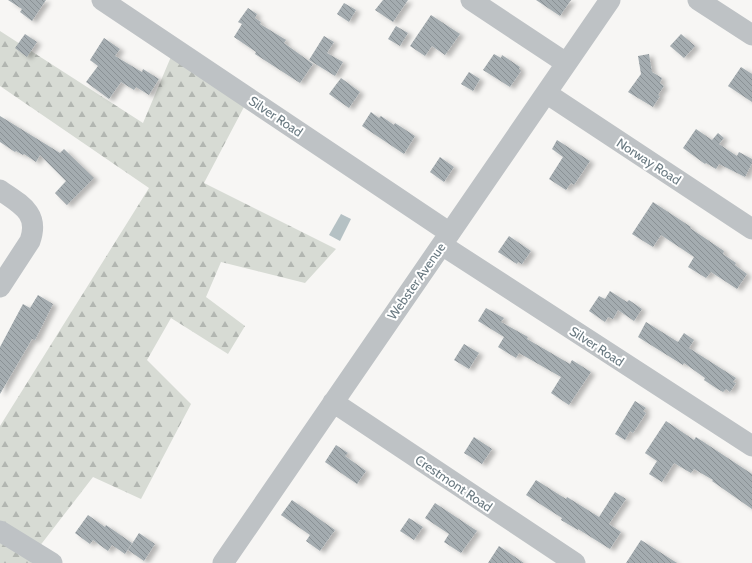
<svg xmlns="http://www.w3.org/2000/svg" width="752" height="563" font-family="Cabin,sans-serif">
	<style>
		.forest { fill: url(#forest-firs) }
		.water { fill: #b5c1c4 }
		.building { fill: url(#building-back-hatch); filter: url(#shadow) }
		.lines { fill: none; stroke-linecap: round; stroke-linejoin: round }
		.minor { stroke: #bec2c5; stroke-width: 21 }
		.labels { text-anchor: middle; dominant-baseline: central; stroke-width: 4; stroke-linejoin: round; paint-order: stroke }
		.street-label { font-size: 13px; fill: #697981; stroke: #fff }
	</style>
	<defs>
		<pattern id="forest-firs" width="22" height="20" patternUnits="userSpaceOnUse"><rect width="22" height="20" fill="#d7dbd4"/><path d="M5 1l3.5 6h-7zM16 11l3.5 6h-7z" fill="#b2b6b1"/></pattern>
		<pattern id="building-back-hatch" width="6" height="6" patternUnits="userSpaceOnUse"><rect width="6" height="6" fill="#a4acb0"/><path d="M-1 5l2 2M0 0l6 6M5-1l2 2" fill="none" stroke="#8a9195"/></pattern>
		<filter id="shadow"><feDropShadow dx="4.5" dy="2.5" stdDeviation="2" flood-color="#0004"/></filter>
	</defs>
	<rect width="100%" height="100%" fill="#f7f6f4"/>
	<path class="forest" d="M0,31l143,92 30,-71 72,53 -41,78 132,66 -31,34 -84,-21 -15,35 39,29 -17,28 -57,-36 -24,42 44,44 -50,95 -48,-22 -64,83 3,3h-32v-137l149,-238 -149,-102z"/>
	<path class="water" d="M341,214l10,5 -11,22 -11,-6z"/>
	<path class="building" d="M8,0h38l-14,21 -12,-9 2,-3z
		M383,0h25l-15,22 -18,-12z
		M536,0h35l-11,16z
		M344,3l12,7 -7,12 -12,-8z
		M248,8l9,6 -2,4 6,4 -1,2 26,16 -2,3 29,21 -13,19 -45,-29 1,-2 -22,-15 8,-13 -4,-2z
		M431,15l29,19 -15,21 -13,-9 -7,10 -15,-10z
		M396,26l12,7 -8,13 -12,-7z
		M25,34l12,8 -10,15 -12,-9z
		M681,34l14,12 -11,12 -14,-12z
		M324,36l10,6 -7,11 16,9 -8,14 -26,-16z
		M104,38l16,11 -5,7 27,16 1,-3 16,10 -10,16 -13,-8 -2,3 -13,-8 -12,17 -23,-17 12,-16 -8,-6z
		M494,54l7,4 1,-3 18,12 -1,2 2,2 -11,16 -27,-17z
		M649,54l3,18 10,6 -2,5 4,3 -6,9 2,1 -7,11 -25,-15 13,-18 -3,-18z
		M741,67l11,7v28l-24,-16z
		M469,72l11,7 -7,12 -12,-7z
		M341,78l19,14 -11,16 -20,-14z
		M371,112l8,6 2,-2 13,9 1,-2 20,13 -11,18 -42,-28z
		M0,116l60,37 4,-4 30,29 -27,27 -12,-12 11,-12 -26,-26 -4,7 -12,-8 -1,1 -7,-4 -1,1 -15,-10z
		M696,129l16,11 6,-7 6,5 -5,6 18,12 2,-4 13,7v4l-7,14 -26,-13 -3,5 -10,-6 -1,1 -22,-16z
		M557,140l33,21 -16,24 -3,-2 -5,7 -17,-11 14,-22 -11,-8z
		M440,157l14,10 -10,15 -14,-10z
		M653,202l38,25 -1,1 34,23 -1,3 13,9 -1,2 12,9 -10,15 -26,-17 -5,6 -18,-11 6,-10 -33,-22 -8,12 -21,-13z
		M509,236l22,15 -9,13 -4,-2 -1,2 -19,-12z
		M610,291l17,11 2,-2 13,9 -8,12 -16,-11 -5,9 -5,-2 -3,5 -16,-11 10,-15 6,3z
		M38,295l15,9 -18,36 -3,-1 -32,55v-47l23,-43 7,4z
		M486,308l18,10 -3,4 27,15 -1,2 43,25 2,-4 19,12 -22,33 -18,-12 10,-16 -42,-24 -3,5 -18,-11 6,-10 -26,-16z
		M646,322l32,20 6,-9 10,7 -5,8 47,30 -3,4 3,1 -6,9 -4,-3 -3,3 -7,-4 -12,-8 1,-2 -21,-15 -1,2 -45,-28z
		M464,344l15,9 -10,16 -15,-9z
		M635,401l11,7 -3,3 3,2 -13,20 -3,-2 -5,9 -10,-6z
		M666,421l28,19 2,-3 56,37v35l-40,-28 1,-1 -19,-11 -3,4 -17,-10 -12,19 -13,-8 8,-13 -12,-8z
		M474,437l18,12 -10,15 -18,-11z
		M336,445l12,8 -3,3 21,15 -9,13 -32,-22z
		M536,480l30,19 1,-2 32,20 16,-25 11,7 -17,25 12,8 -11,17 -32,-20v1l-17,-10 1,-2 -36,-23z
		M292,500l43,30 -15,21 -14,-10 4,-6 -29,-20z
		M435,503l42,28 -16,22 -17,-11 5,-8 -24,-16z
		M88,515l17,12 1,-2 26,18 -7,11 -13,-9 -4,6 -15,-11 -3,4 -15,-11z
		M409,518l14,9 -9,13 -14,-9z
		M139,533l16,11 -11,17 -16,-11z
		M641,540l36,23h-51z
		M499,546l25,17h-36z"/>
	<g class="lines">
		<path class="minor" d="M102,0l348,233
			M471,0l95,63
			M698,0l54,35
			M546,93l206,136
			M0,190c20,14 40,23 30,51l-30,46
			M442,245l310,201
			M333,402l242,161
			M0,531l52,32
			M223,563l387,-563"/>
	</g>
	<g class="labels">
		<g class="street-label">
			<text transform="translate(276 116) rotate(34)">Silver Road</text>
			<text transform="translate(649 161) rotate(33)">Norway Road</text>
			<text transform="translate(416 281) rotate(-55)">Webster Avenue</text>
			<text transform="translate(597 346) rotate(33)">Silver Road</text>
			<text transform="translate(454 483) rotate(34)">Crestmont Road</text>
		</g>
	</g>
</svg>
